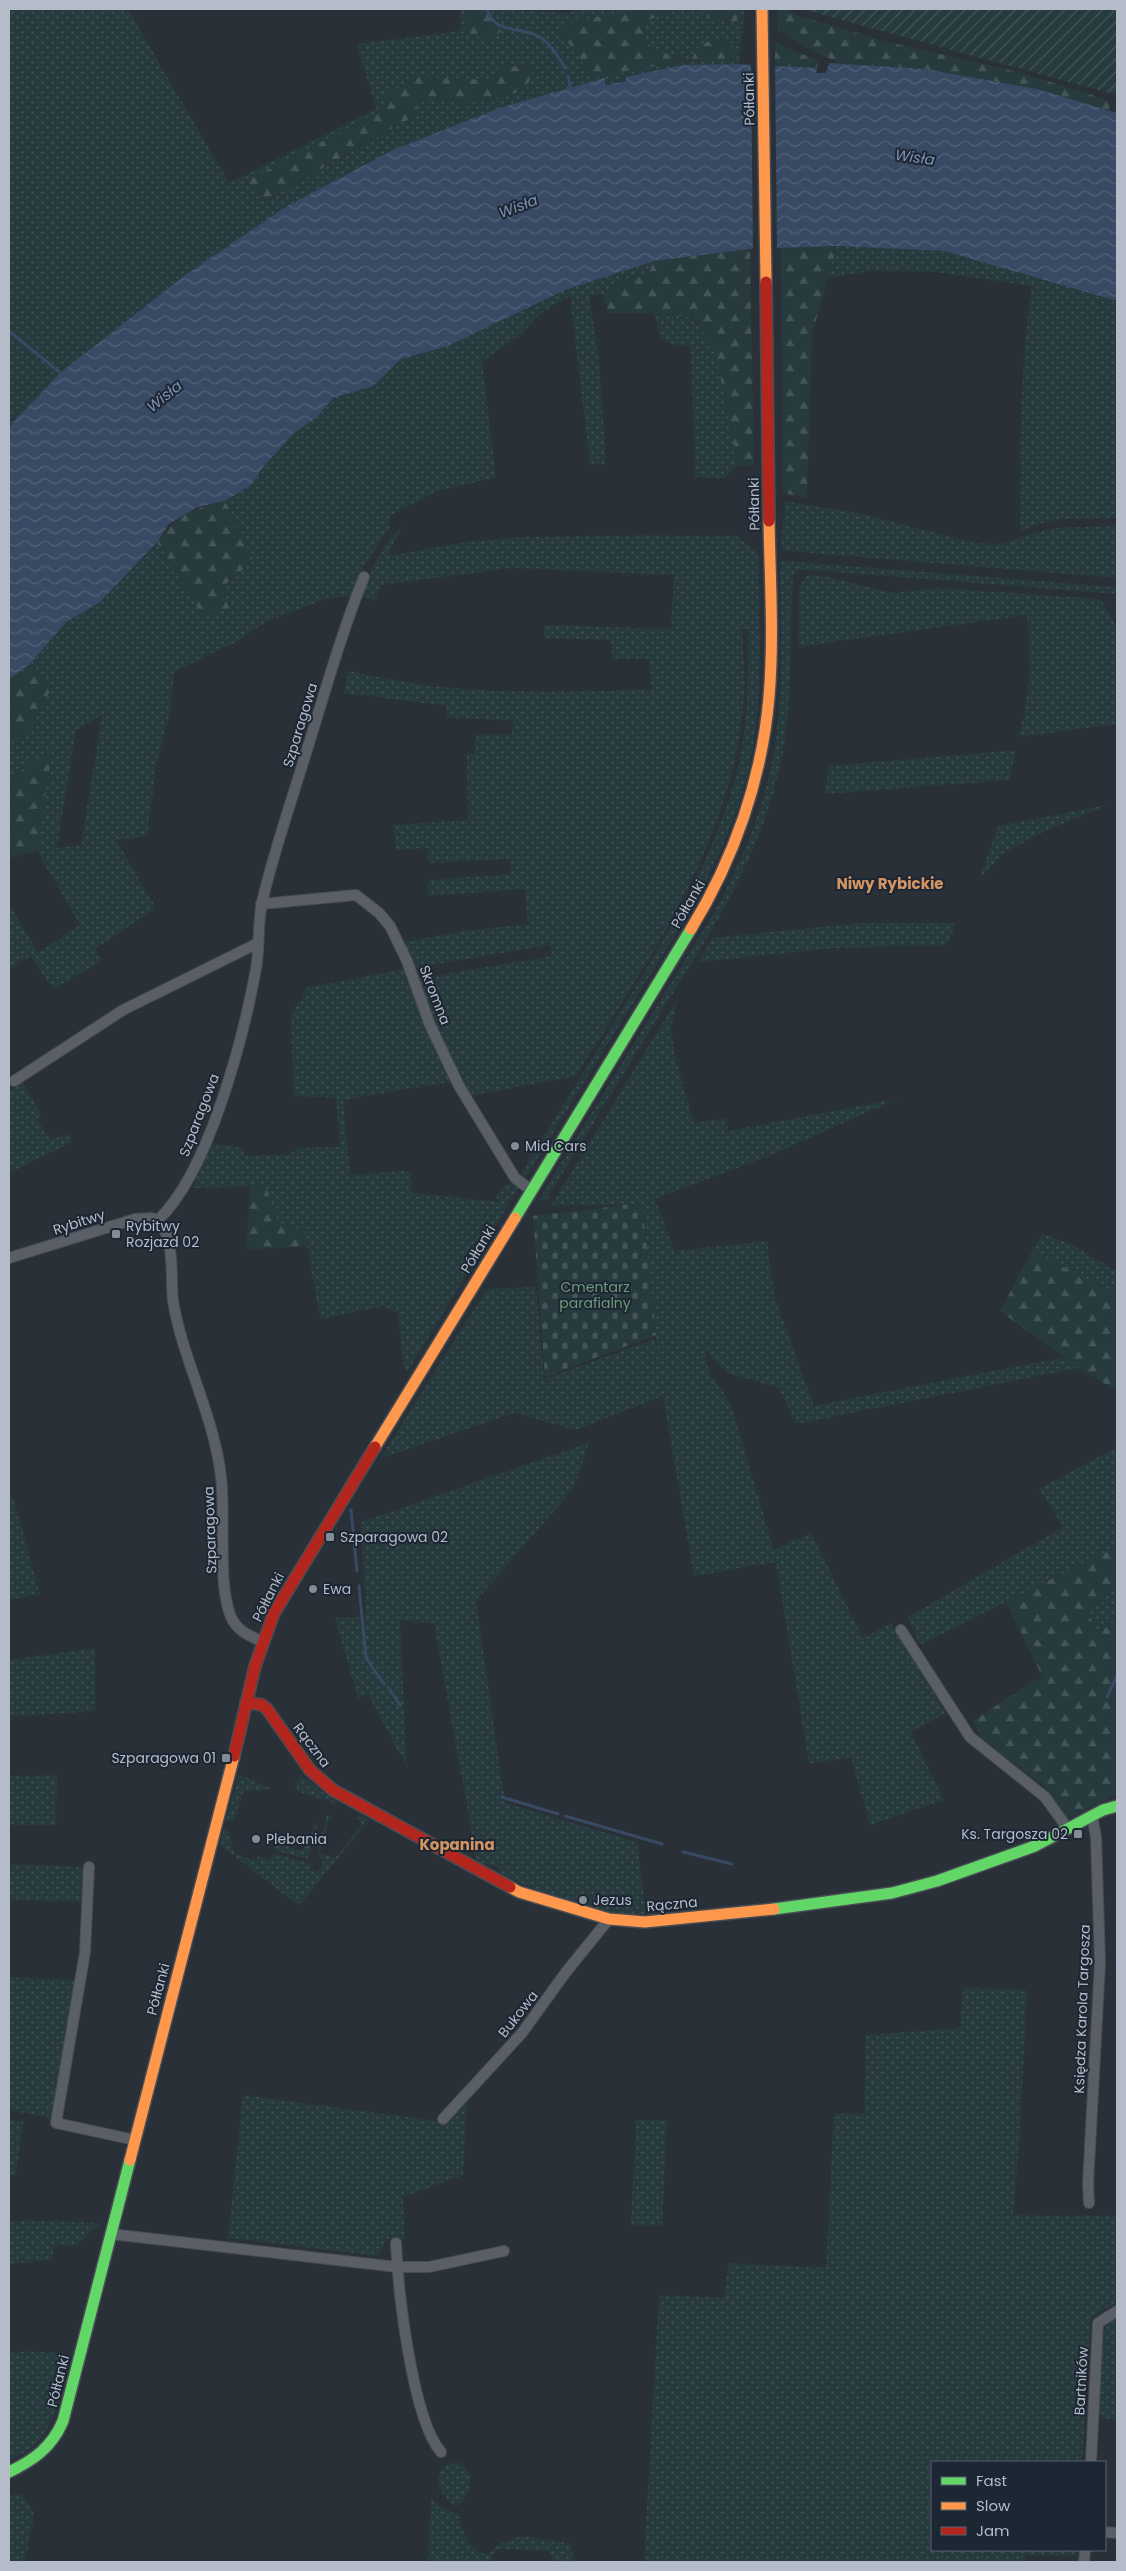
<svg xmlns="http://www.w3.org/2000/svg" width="1126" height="2571" font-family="Poppins,sans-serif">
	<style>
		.grass { fill: url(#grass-dots); fill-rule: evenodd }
		.forest { fill: url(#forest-firs) }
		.cemetery { fill: url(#cemetery-stones) }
		.garden { fill: url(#garden-furrows) }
		.water { fill: url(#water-waves) }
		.pier { fill: #2a3038 }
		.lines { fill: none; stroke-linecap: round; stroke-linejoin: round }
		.stream { stroke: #384963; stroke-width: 3 }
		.street-casing { stroke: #484c53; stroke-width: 12 }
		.fast-casing { stroke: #484c53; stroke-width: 14 }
		.slow-casing { stroke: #484c53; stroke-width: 14 }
		.jam-casing { stroke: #484c53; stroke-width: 14 }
		.street { stroke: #5a5e66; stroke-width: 10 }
		.fast { stroke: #63d668; stroke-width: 11 }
		.slow { stroke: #ff974d; stroke-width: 11 }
		.jam { stroke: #b3261e; stroke-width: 11 }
		.poi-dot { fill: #848b96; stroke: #1d2633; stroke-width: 2 }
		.labels { text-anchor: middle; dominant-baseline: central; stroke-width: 4; stroke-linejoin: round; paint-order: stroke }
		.street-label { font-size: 14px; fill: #b4bcc9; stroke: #1d2633 }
		.poi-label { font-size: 14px; fill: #b4bcc9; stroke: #1d2633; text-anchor: start }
		.park-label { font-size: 14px; fill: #6b9a76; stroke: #1d2633 }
		.water-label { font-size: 15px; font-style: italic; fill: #7c92b1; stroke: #1d2633 }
		.neighbourhood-label { font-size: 15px; font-weight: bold; fill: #d59563; stroke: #1d2633 }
	</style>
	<defs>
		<pattern id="grass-dots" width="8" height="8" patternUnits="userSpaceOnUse" patternTransform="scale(1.25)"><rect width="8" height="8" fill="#273a3e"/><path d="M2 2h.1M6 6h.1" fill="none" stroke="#445559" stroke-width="1.8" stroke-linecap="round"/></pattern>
		<pattern id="forest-firs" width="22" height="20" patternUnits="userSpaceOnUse" patternTransform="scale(1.25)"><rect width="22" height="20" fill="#273a3e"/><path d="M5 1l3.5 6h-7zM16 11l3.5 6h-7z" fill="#445559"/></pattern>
		<pattern id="cemetery-stones" width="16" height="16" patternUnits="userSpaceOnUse" patternTransform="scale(1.25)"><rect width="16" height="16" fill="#273a3e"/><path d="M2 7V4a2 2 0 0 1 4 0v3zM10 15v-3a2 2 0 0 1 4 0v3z" fill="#445559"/></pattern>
		<pattern id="garden-furrows" width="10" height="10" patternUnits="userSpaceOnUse" patternTransform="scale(1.25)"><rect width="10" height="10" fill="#273a3e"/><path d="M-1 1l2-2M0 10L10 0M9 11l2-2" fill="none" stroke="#445559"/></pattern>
		<pattern id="water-waves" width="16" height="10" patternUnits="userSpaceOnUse" patternTransform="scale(1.25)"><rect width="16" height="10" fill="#384963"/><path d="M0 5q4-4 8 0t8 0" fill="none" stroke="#526178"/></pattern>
	</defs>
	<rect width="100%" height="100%" fill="#2a3038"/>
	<path class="grass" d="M9,9h119l101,174 147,-74 -19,-65 103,-13 1,-22h6v23l21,-17 2,-6 76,4 18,-4h55l-78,24 33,45 72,-14 40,-3 28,-13 -3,-5 -11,-4 -29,21 -35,-9 -11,-10 -1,-17 4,-4 33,-11h17l16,12 23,1 2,-13h5v4l-5,51 -56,1 -78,20v-6l-106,29 -106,42 -106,56 -99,67 -127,99 -52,55zM535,65l-9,25 -57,15 -20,-5h-33v15l-149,85 -21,-18 137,-72 33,-33 75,3 12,-13z
		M837,246l107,5 173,50v217c-34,1 -66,-3 -97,14 1,-82 -1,-165 12,-246l-96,-14 -66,-1 -42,7z
		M653,261l-3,10 -31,11 -16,13 -14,-1 10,67 7,103 -16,1 -20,-169 -29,17 -22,23 -37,26 14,115 -61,15 -45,24 -1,12 -26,40 -10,28 -26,2 -63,25 -26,18 -64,31 -4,40 -14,54 -9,70 -31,4 40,68 -61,41 7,12 -49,28 -22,-33 -22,13v-66l29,50 42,-28 -43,-74 16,-105 -44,35v-36l21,-17 22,-41 -22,-23 36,-42 34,-20 57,-60 47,75 25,-10 -8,-18 32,-29 -28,-59 26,-16 12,-18 31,-34 22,-15 17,-20 40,-12 28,-27 47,-13 117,-56zM102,715l-21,130 -24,3 19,-118z
		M654,313l37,4 23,29 24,119 -13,13 -30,-1 -4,-130 -16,-2 -14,-7z
		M785,501l77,13 109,28 30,2 51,-16 65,-2v52l-329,-27 -7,-2z
		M404,524l-16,29 5,2 74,-13 59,-5 119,-2 91,1 22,18c1,61 5,124 -4,186 -8,57 -31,109 -57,159l-173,281 -1,-7 6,-13c32,-51 64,-103 95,-154 44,-72 88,-145 111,-227 14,-50 13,-99 13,-150l-6,1c1,26 4,51 1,76 -12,139 -96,256 -167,370l-106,20 -31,-61 -23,-56 136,-23 -2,-11 -137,23 -10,-26 62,-11 63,-7 -3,-35 -97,7v-16l83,-6 -2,-15 -81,4v-15l-32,2 -3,-25 75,-5 -1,-66h7l1,-20 37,1 1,-14 -66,-4v-11l-103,-13 5,-22c27,5 55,11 83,15 73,8 146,6 219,3l-2,-30h-36l-2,-19 -67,-2v-13l127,4 3,-54 -162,-7 -132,17 -5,16 -14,-6c10,-26 22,-52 43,-71z
		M783,561l334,26v7l-306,-24h-12l-6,5c-3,55 -1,109 -8,164 -10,71 -41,136 -77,197l-160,261 -3,4h-7l174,-285c30,-53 53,-109 63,-170 9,-60 6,-122 5,-183z
		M808,575l25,3 59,15 47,-5 162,11 16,29v96l-98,13c10,-42 14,-79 8,-122l-229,32 1,-61z
		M1016,750l-7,30 -184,14 4,-28z
		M1107,805l-64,27 -41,22 -23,26 19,-54z
		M860,923h96l-9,22 -113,3 -136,14 15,-24z
		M404,969l47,113 -108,18 7,75 61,-5 1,23 88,9 -4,-5 6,-9 12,-6 5,5 -111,184 -4,-3 -6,-54 -14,-8 -64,13 -15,-87 -27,-9 -12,-37 -73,2 16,-45 33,5 3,8 43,-1 11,-7 41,-1 -4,-49 -42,-2 -3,-79 15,-29z
		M678,998l-7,30 4,28 19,67 32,-5 2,13 169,-32 -128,57 -114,43 20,52 92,-10 7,54 40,111 250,-49 15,11 -283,56 -17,-36 -52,-15 -22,-24 4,24 14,18 9,17 42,142 37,-17 52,105 28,-15 55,90 -35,19 33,68 -74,25 -19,-68 -42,7 -33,-202 -82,14 -31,-180 -87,34 -62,-17 -134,46 107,-170 49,-2 8,92 111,-40 4,26 -17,-161 -91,2z
		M23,1082l19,34 -5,3 14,21 18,-7 3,9 -63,31v-80z
		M1042,1233l31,12 44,27v22l-85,-43z
		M589,1443l-15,45 -98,113 29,202 132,39 9,72c-46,2 -104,-21 -145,-40l-3,-7 -21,-5 -43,-239 -34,-3 7,148 -39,-74 -10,4 -23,-80 31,-1 -5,-95z
		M1117,1447v99l-197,99 -12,-28 155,-90 -24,-38z
		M13,1496l27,99 -31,4v-101z
		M1117,1585v35l-18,12 -12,-19 16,-11 2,-10z
		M95,1648l1,63 -87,6v-57z
		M239,1774l33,15 -29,3 -9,30 -8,-2z
		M57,1775l-1,50h-47v-49z
		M301,1776l36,26v2l-41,-13 1,-5 -3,-1z
		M327,1815l6,2 -1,3 -3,-1 -9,34 15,5 25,-32 1,-3 -5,-4 5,-4 8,5 -70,86 -79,-61 4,-17 4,1 7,25 21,7 2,-5 13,4 2,-7 38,11 -2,6 8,1 6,-6 -1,-6 -5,-4z
		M315,1822l3,1 -10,36 -35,-9 2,-7 27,8 7,-13h2z
		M11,1864l73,3 -1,35 -74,-2z
		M9,1977l69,3 -27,138 -42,-8z
		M963,1988l64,2 -7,142 -7,83 104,1v86l-26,15 -9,145h-150v88h145l-1,6 -51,-1 -1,7h-380l15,-267 65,3 5,-35 97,5 8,-155 30,1 2,-79 94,-7z
		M243,2095l194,26 6,4 24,-24 -4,74 -60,22 2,42h-19l-7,17 -151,-18z
		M9,2119l14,3 -7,53h-7z
		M636,2120h31l-5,106 -31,-1z
		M30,2220l8,1 63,2 -24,22 -23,1 -2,14 -43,4v-42z
		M1117,2315v105l-17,-2 -2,-9 7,-86 8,-1v-4z
		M25,2351l46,3c-11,40 -16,92 -62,105v-106z
		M457,2462l7,3 7,11c-2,13 -4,23 -15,31 -13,-10 -26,-26 -12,-41z
		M19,2493l5,3 10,18 -9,48h-16v-66z
		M431,2496c6,9 16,17 28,18 1,14 13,40 29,40l10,-9 23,-9 48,7 7,19h-23v-5l-5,-6 -50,-2 -6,5v8h-64z"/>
	<path class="forest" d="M467,9h23l-2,6 13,16 -9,9 -26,-8z
		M639,9h42l-33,11 -4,4 1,17 11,10 35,9 9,-16c12,-3 26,-9 34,4l-2,10 -66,6 -72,14 -33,-45 11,-11z
		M698,9h41l-2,13 -23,-1z
		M778,9h8l10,6 92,27 130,30 90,28 2,11 -73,-22 -112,-20 -85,-6 -34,-15 -28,-17z
		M775,42l43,19 -1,7 -42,-3z
		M535,65l-9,25 -57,15 -20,-5h-32l-1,15 -150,85 -20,-19 137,-71 3,-14 30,-19 75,3 12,-13z
		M837,246l-25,88 -5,164 -24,-5 -2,-245z
		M750,249l4,217 -16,-1 -24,-119 -22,-29 -38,-4h-46l-5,-18 16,-13 31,-11 3,-10z
		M225,501l28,59 -32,28 8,20 -25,10 -47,-76c19,-27 36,-34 68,-41z
		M30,664l22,23 -22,41 -21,17v-66z
		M53,745l-16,106 -28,7v-77z
		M266,1186l12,37 27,8 2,15 -61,4 4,-63z
		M1032,1251l85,43v97l-38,-23 -79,-57z
		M1117,1546v39l-12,7 -2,10 -16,11 12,19 18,-12v174l-50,25 -22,-32 -64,-49 -8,-17 69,-45 -36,-74z"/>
	<path class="cemetery" d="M642,1203l14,132 -111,42 -12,-161z"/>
	<path class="garden" d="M801,9h316v86z"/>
	<path class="water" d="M829,63l96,6 112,20 80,24v188l-173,-50 -107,-5 -87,3 -96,12 -89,29 -117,56 -47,13 -28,27 -40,12 -17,20 -22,15 -31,34 -12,18 -26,16 -28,6 -28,17 -12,18 -57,60 -34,20 -36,42 -21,15v-252l52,-55 127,-99 99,-67 106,-56 106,-42 106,-30v7l21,-4v-4l57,-12 56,-1 78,4 -1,5h10z"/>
	<path class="pier" d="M751,62l24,1 2,188h-24z"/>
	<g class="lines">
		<path class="stream" d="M487,9c7,26 35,17 53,28 11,7 18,19 25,31
			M568,76l3,14
			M9,331l54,44
			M351,1510l6,61
			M359,1586l7,72 18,26
			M390,1690l10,15
			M1107,1697l10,-21
			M502,1797l56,17
			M565,1816l97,28
			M683,1852l49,12"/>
		<defs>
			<path id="street" d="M261,904l95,-9 23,18 11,13 17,35 23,64 29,61 56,92 16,12
				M14,1081l109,-71 135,-67
				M158,1220c51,-48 85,-181 98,-251 4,-23 1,-48 7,-71 12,-50 29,-99 44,-148 18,-58 34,-116 57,-173
				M9,1258l126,-39 17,-1c25,10 18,60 21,83 10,60 41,114 48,176 5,38 -4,107 10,140 6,14 19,19 32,25
				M901,1630l69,107 75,60 23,32
				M89,1867l-4,85 -29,171 79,17
				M443,2119l79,-86 44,-61 43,-53
				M1089,2203l-1,-19 12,-221 -4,-126 -4,-21
				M111,2234l286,33h32l75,-16
				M396,2243c2,46 16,176 45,209
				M1091,2462l7,-139 19,-12
				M1105,2532l12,1
				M1084,2562l1,-12"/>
			<path id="fast" d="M515,1218l176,-289
				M774,1909l118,-16 45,-12 98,-35 68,-36 14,-4
				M9,2472c25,-12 43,-25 54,-51l67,-261"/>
			<path id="slow" d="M762,9l4,273
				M691,929c43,-70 71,-150 78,-232 5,-58 1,-117 0,-176
				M375,1447l140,-229
				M510,1887l9,5 90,27 36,3 129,-13
				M130,2160l104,-404"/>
			<path id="jam" d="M766,282l3,239
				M246,1702l16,3 5,4 43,61 23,20 177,97
				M234,1756l21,-90 19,-53 101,-166"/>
		</defs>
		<use href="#street" class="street-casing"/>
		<use href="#fast" class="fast-casing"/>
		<use href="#slow" class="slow-casing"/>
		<use href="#jam" class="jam-casing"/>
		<use href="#street" class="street"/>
		<use href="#fast" class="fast"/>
		<use href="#slow" class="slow"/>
		<use href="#jam" class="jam"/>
	</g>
	<g class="poi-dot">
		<circle cx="515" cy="1146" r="5"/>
		<rect x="111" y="1229" width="10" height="10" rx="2.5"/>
		<rect x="325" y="1532" width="10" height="10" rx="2.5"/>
		<circle cx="313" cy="1589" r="5"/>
		<rect x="221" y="1753" width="10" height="10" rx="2.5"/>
		<rect x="1073" y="1829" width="10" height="10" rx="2.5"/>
		<circle cx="256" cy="1839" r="5"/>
		<circle cx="583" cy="1900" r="5"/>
	</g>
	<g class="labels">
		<g class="street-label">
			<text transform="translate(749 99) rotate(-91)">Półłanki</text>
			<text transform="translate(754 504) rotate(-91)">Półłanki</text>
			<text transform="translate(300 725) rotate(-73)">Szparagowa</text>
			<text transform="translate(688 904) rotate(-60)">Półłanki</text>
			<text transform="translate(435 995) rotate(69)">Skromna</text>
			<text transform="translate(199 1115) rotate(-69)">Szparagowa</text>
			<text transform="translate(79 1222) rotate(-18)">Rybitwy</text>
			<text transform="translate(478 1249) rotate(-59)">Półłanki</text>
			<text transform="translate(210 1530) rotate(-92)">Szparagowa</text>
			<text transform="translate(268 1597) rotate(-63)">Półłanki</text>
			<text transform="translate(312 1745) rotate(53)">Rączna</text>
			<text transform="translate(672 1904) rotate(-5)">Rączna</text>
			<text transform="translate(158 1989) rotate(-75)">Półłanki</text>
			<text transform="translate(1082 2009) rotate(-88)">Księdza Karola Targosza</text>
			<text transform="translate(518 2014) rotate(-52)">Bukowa</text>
			<text transform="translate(58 2381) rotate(-76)">Półłanki</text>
			<text transform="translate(1081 2381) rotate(-87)">Bartników</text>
		</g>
		<g class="poi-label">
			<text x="525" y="1146">Mid Cars</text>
			<text x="126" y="1226">Rybitwy<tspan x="126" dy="16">Rozjazd 02</tspan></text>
			<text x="340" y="1537">Szparagowa 02</text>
			<text x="323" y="1589">Ewa</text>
			<text x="216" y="1758" text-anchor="end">Szparagowa 01</text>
			<text x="1068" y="1834" text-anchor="end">Ks. Targosza 02</text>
			<text x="266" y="1839">Plebania</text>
			<text x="593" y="1900">Jezus</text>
		</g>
		<g class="park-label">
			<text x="595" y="1287">Cmentarz<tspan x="595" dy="16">parafialny</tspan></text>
		</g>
		<g class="water-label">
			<text transform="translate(915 157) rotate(8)">Wisła</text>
			<text transform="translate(518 206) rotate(-21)">Wisła</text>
			<text transform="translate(164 396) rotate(-39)">Wisła</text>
		</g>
		<g class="neighbourhood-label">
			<text x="890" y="883">Niwy Rybickie</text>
			<text x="457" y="1844">Kopanina</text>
		</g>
	</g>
	<rect width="1126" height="2571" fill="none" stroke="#b4bcc9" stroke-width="20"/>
	<rect x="931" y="2461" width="175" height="90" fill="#1d2633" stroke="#59626f"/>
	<rect x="941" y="2477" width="25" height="8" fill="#63d668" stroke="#59626f"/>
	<text x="976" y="2486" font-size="15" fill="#b4bcc9">Fast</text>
	<rect x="941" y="2502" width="25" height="8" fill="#ff974d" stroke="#59626f"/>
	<text x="976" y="2511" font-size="15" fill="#b4bcc9">Slow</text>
	<rect x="941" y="2527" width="25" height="8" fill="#b3261e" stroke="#59626f"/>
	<text x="976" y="2536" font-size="15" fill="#b4bcc9">Jam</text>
</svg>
